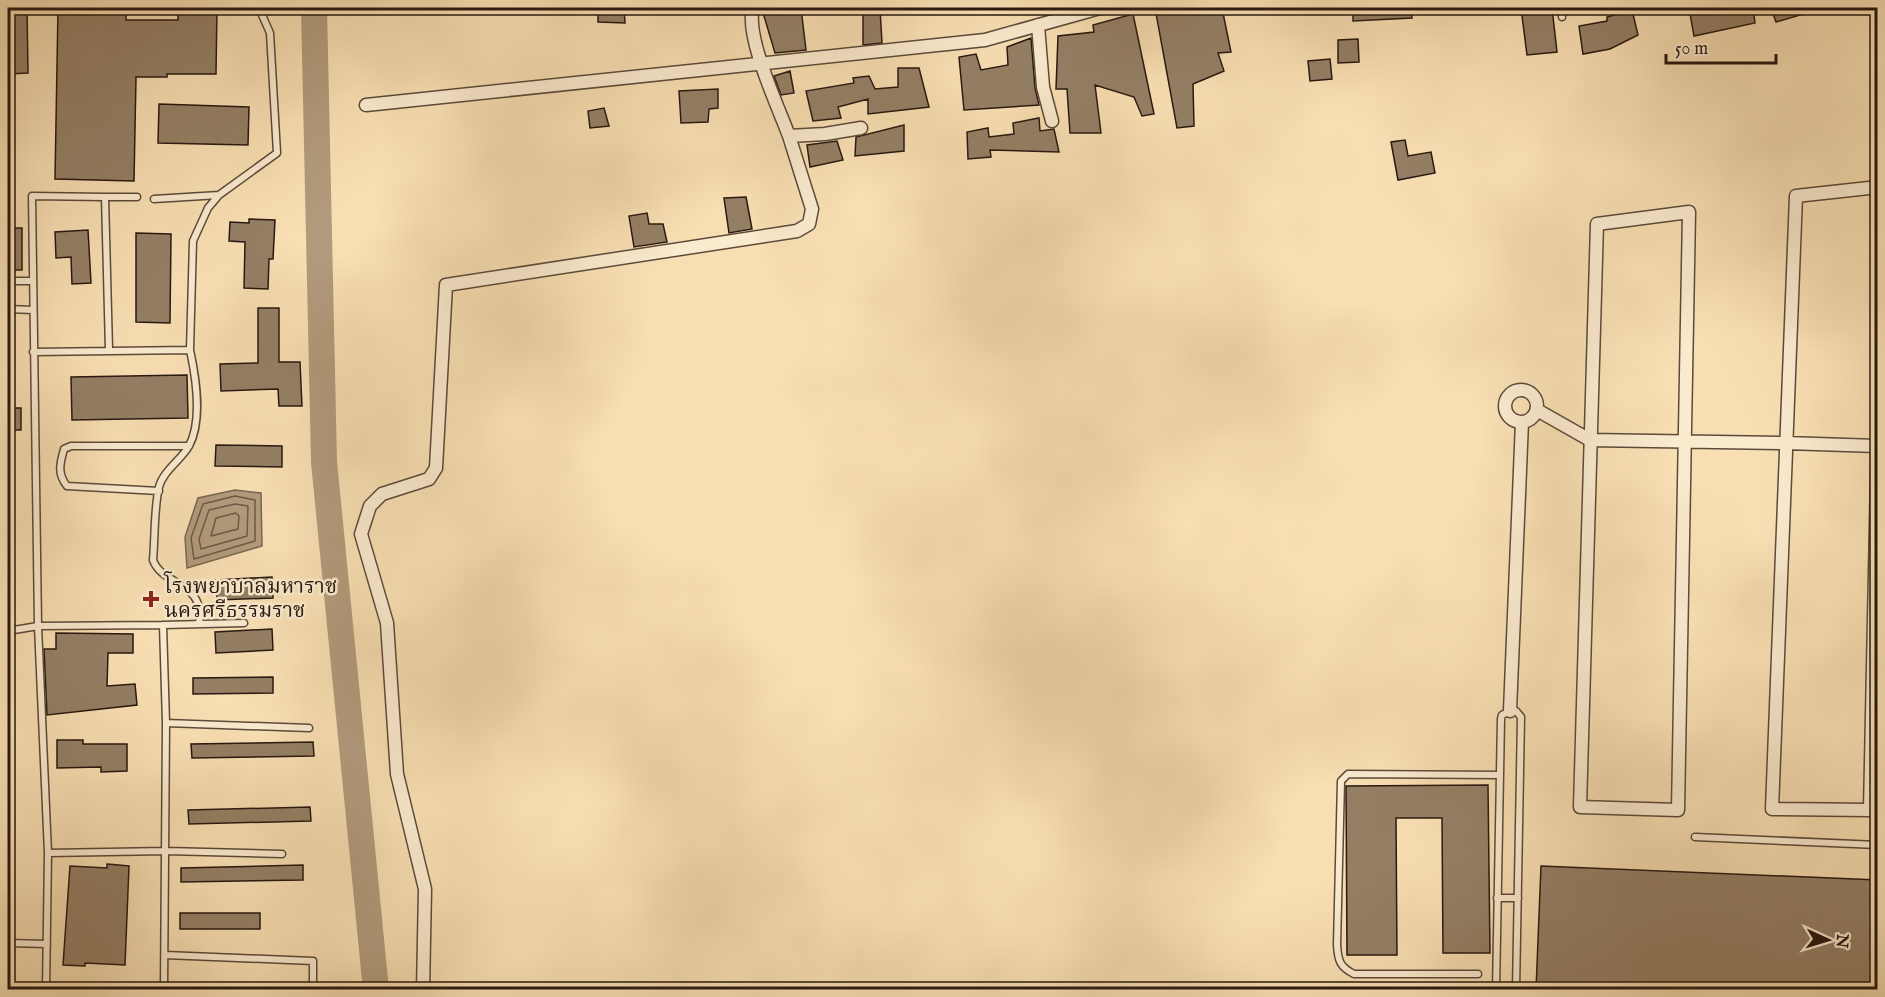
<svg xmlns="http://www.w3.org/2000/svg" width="1885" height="997" font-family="'IM FELL English','Noto Serif Thai',serif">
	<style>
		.water { fill: #b19b7c; stroke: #7a6751; stroke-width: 1.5 }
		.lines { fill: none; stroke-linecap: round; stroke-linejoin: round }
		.shore { stroke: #6c5a46; stroke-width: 1.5 }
		.river { stroke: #b19b7c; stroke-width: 26 }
		.building { fill: #947f65; stroke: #281811; stroke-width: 1.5 }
		.service-casing { stroke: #5c4a3a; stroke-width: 9 }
		.minor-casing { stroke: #5c4a3a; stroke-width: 15 }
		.service { stroke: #faeace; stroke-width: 6 }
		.minor { stroke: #faeace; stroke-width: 12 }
		.poi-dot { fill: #8f2418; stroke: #faeace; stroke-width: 2 }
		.labels { text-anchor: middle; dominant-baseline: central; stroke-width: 5; stroke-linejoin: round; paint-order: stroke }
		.poi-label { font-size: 21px; fill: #281811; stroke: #faeace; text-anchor: start }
	</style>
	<rect width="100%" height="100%" fill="#f8dfb3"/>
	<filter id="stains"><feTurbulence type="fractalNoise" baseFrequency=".00333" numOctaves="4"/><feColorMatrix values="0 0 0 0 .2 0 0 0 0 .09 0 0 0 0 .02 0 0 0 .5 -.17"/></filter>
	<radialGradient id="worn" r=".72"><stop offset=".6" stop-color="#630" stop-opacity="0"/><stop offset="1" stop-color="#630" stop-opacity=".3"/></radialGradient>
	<path class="water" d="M235,490l26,3 1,53 -75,22 -2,-31 13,-39z"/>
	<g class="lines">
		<path class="shore" d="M235,496l20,4v41l-61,18 -3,-21 12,-34z
			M235,504l13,2 -1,30 -46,13 -2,-10 10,-29z
			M236,513l3,3 -1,13 -27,7 5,-18z"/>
		<path class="river" d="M314,8l10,454 52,528"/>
	</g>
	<path class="building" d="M8,8h19l1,65 -20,1z
		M58,8h68v12h52v-12h39l-1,66h-49v3h-31l-2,104 -79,-2z
		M598,8h26l1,15 -27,-1z
		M771,8h30l5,42 -31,3 -11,-37z
		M863,8h17l2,35 -19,2z
		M1155,8h67l9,44 -13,1 6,18 -31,13 1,42 -17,2z
		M1353,8h58l1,10 -59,3z
		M1521,8h31l5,44 -30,3z
		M1689,8h64l2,15 -61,13z
		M1771,8h43v3l-38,11z
		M1632,10l6,25 -28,14 -27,5 -4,-28 28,-5v-4z
		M1133,14l21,100 -12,2 -8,-19 -39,-12 6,48h-31l-3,-44h-11l2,-53 36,-4 -1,-7z
		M1031,38l4,50 4,17 -75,5 -5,-53 17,-3 5,16 27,-5 -1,-18z
		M1358,39l1,23 -21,1v-23z
		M1330,59l2,20 -22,2 -2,-20z
		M898,68h21l10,39 -61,7v-15l-30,8 3,11 -28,3 -7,-30 48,-8 -1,-5 16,-2 6,13 23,-2z
		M790,71l4,22 -13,2 -7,-19z
		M718,89v19l-9,1 -1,13 -27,1 -2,-32z
		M159,104l90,3 -1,38 -90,-2z
		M604,108l5,18 -19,2 -2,-17z
		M1039,118l1,13 14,-2 5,23 -69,-2 1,7 -23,2 -1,-27 21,-4 1,9 25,-3 -1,-11z
		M904,125v26l-49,5 1,-19z
		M1405,140l3,16 23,-4 4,21 -37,7 -7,-38z
		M837,141l6,19 -33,7 -3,-22z
		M746,197l6,32 -23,4 -5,-35z
		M647,213l2,11h14l4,18 -33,5 -5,-31z
		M249,219l26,1 -2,39h-4l-1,30 -24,-1 1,-46 -16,-1 1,-19 19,1z
		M8,228h14v42h-14z
		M88,230l3,53 -19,1 -1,-27 -15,1 -1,-26z
		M136,233l35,1 -1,89 -34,-1z
		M258,308h21v54h21l2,44h-23l-1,-17 -57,2 -1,-27 38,-1z
		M187,375l1,43 -116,2 -1,-43z
		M8,408h13v22h-13z
		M216,445l66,1v21l-67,-1z
		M272,577l1,21 -56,2 -1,-20z
		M272,629l1,21 -57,3 -1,-21z
		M56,633l77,1v19h-25l-1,33 28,-2 2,21 -90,10 -3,-66h12z
		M273,677v16l-80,1v-16z
		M57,740h26v4h44v27l-26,1v-5l-44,1z
		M313,742l1,14 -122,2 -1,-14z
		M1488,785l2,168h-47l-1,-135h-46l1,137h-50l-1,-169z
		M310,807l1,14 -122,3 -1,-14z
		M107,864l22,2 -4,99 -40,-2v3l-22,-1 7,-99 37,2z
		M303,865v15l-122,2v-14z
		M1541,866l337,14v110h-342z
		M180,913h80v16h-80z"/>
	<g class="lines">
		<defs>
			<path id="service" d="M1562,8v9
				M154,199l65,-4
				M8,281h25
				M8,309l25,1
				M109,350l-4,-153h32
				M190,350c6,28 13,70 -1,96 -8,14 -26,25 -30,41 -5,21 -4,51 -6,73 9,26 53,21 46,64
				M33,352l157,-2 3,-109 15,-33 11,-13 58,-42 -7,-120 -11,-25
				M159,491l-92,-5c-10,-12 -7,-23 -3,-37l7,-3h118
				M163,625l81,-2
				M8,631l30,-5 125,-1 3,98 -2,267
				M166,723l143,5
				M1695,837l183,8
				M48,853l118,-2 116,3
				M1497,898h21
				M8,943l39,1
				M165,955l148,6v29
				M1478,974h-124c-14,-7 -16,-13 -17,-29l4,-164 7,-7 152,1
				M46,990l2,-137 -10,-227 -6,-430 73,1
				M1496,990l5,-271 1,-4 8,-4h6l5,6 -5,273"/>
			<path id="minor" d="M753,8c-8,29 25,98 36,128l36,-2 36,-6
				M1038,25l5,62 9,34
				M366,105l619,-65 115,-32
				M1878,187l-82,9 -24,613 98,1 8,-382
				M1689,212l-11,598 -98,-3 17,-583z
				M1505 406a16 16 0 1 1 32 0a16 16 0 1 1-32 0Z
				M1537,410l53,30 196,3 91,3
				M1510,711l12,-289
				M423,990l2,-101 -28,-115 -10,-151 -26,-89 9,-28 12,-12 47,-15 7,-11 10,-183 351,-54 12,-7 3,-15 -23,-73"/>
		</defs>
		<use href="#service" class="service-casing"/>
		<use href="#minor" class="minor-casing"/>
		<use href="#service" class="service"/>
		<use href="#minor" class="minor"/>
	</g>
	<path class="poi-dot" d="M148 590h6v6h6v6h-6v6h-6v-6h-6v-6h6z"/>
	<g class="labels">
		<g class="poi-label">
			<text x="164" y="587">โรงพยาบาลมหาราช<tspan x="164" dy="24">นครศรีธรรมราช</tspan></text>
		</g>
	</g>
	<rect width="1885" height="997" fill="none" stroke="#f8dfb3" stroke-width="30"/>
	<rect x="9" y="9" width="1867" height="979" fill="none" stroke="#281811" stroke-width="3"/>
	<rect x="15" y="15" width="1855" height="967" fill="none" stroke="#281811" stroke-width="1.5"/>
	<g transform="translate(1828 940) rotate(94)" stroke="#faeace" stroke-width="4.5" paint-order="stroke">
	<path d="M0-4.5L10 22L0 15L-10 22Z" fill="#281811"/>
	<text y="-9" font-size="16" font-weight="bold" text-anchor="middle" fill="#281811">N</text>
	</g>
	<path d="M1666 54v9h110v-9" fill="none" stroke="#281811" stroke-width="3"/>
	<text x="1675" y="54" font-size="18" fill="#281811" stroke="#faeace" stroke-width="4.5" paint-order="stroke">50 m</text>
	<rect width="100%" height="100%" filter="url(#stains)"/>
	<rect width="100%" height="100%" fill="url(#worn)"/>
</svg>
